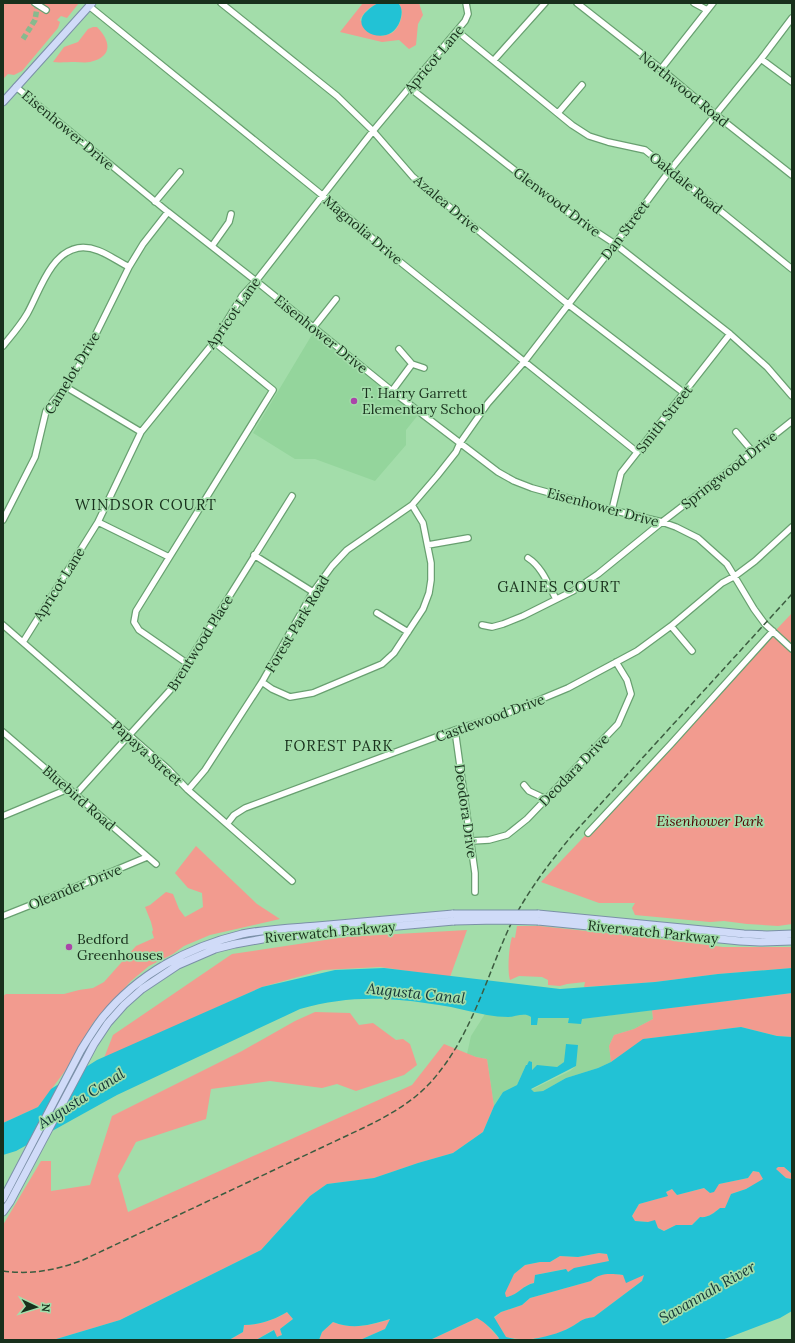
<svg xmlns="http://www.w3.org/2000/svg" width="795" height="1343" font-family="Lora,serif">
	<style>
		.built { fill: #94d59c }
		.green { fill: #f29b8f }
		.water { fill: #22c2d5; fill-rule: evenodd }
		.lines { fill: none; stroke-linecap: round; stroke-linejoin: round }
		.minor-tunnel { stroke: #87ba8e; stroke-width: 5.5; stroke-dasharray: 5.5 3; stroke-linecap: butt }
		.minor-casing { stroke: #68a070; stroke-width: 8 }
		.major-casing { stroke: #7b90a8; stroke-width: 9 }
		.minor { stroke: #fff; stroke-width: 5.5 }
		.major { stroke: #d0dbf8; stroke-width: 7 }
		.rail { stroke: #3c5c40; stroke-width: 1.5; stroke-dasharray: 6 3; stroke-linecap: butt }
		.major-bridge-casing { stroke: #7b90a8; stroke-width: 9; stroke-linecap: butt }
		.major-bridge { stroke: #d0dbf8; stroke-width: 7 }
		.poi-dot { fill: #aa45a9; stroke: #a3ddaa; stroke-width: 1.5 }
		.labels { text-anchor: middle; dominant-baseline: central; stroke-width: 3.5; stroke-linejoin: round; paint-order: stroke }
		.street-label { font-size: 14px; fill: #18301c; stroke: #a3ddaa }
		.poi-label { font-size: 14px; fill: #18301c; stroke: #a3ddaa; text-anchor: start }
		.park-label { font-size: 14px; font-style: italic; fill: #530404; stroke: #a3ddaa }
		.neighbourhood-label { font-size: 15px; letter-spacing: 1px; fill: #18301c; stroke: #a3ddaa }
		.water-label { font-size: 15px; font-style: italic; fill: #143337; stroke: #a3ddaa }
	</style>
	<rect width="100%" height="100%" fill="#a3ddaa"/>
	<path class="built" d="M313,333l105,82 -12,15v15l-31,36 -60,-22h-20l-42,-26z
		M652,1010l1,9 -19,10 -20,6 -5,11 2,16 -13,6 -32,10 -23,13 -9,2 -3,-3 39,-19 6,-5 -12,-4 -7,5h-21l-4,3 -3,-7 -3,2 -9,20 -14,7 -9,14 -7,-47 -11,-2 -9,-3 4,-18 14,-22 24,3 6,-2h14l2,2v8l7,-7 20,-1 11,1 12,6v-5z"/>
	<path class="green" d="M3,3h76l-12,15 -6,-2 -4,4 3,2 -2,6 -36,43 -8,4 -6,-1 -5,5z
		M363,3h17c-9,2 -16,9 -20,17l22,16c3,-1 7,-2 10,-3 8,-6 14,-22 6,-30h21l4,12 -5,9 -2,21 -7,4 -10,-9 -17,2 -42,-10z
		M93,27h4c14,14 16,30 -7,35 -5,1 -10,0 -15,0 -8,0 -15,1 -22,0l11,-15 14,-5 10,-13z
		M792,613v31l-16,-14z
		M773,631l19,16v277l-14,2 -31,-2 -23,-3 -14,1 -75,-7 -3,-7 3,-5h-36l-58,-21 57,-60z
		M196,846l61,58 23,15 -70,16 -26,11 -11,8 -24,12 -18,15 -38,42 -28,48 -27,36 -35,16v-127l3,-2h58l15,-4 14,-2 11,-6 32,-36 18,-8 -2,-6 1,-2 -2,-8 -6,-15 5,-2 16,-13 7,2 6,15 6,8 18,-10 -1,-14 -14,-5 -13,-15z
		M517,926h22l105,11 79,10h69v21l-74,6 -63,8 -71,5 1,-5 -18,2 -7,2 -12,-1v-5l-6,-3 -23,-1 -9,4c-3,-9 -1,-34 2,-43l3,1z
		M467,930l-17,47 -70,-10 -57,3 -61,17 -158,71 9,-23 119,-81 113,-17z
		M792,993v44l-15,-1 -36,-9 -97,12 -33,23 -2,-16 5,-11 20,-6 19,-10 -1,-9z
		M315,1012l35,1 9,12 14,-2 23,17 7,-1 7,5 7,21 -13,10 -48,16 -19,-7 -15,4 -52,-7 -59,8 -5,30 -70,23 -18,34 10,36 284,-127 32,-41 32,13 11,2 7,47 -11,26 -30,21 -35,10 -44,15 -47,6 -17,12 -49,54 -141,70 -67,20h-50v-115l38,-64h10v30l39,-6 22,-69 130,-65 53,-30z
		M778,1167h6l8,7 -1,5 -5,-1 -11,-9z
		M753,1171l6,1 5,7 -18,10 -15,5 -6,15 -5,-1c-6,5 -12,10 -20,9l-8,8h-16l-12,6 -16,-9 -13,-1 -3,-5 7,-12 28,-8 -1,-4 6,-3 5,6 27,-7 6,5 9,-9 29,-6z
		M599,1253l8,1 2,7 -41,11 -3,-3 -30,6 -1,8c-10,1 -16,12 -28,15l-2,-5 10,-19 11,-9 15,-3h10l10,-6 18,1z
		M607,1273l16,2h22l-3,6 -48,36c-14,2 -12,4 -23,10 -19,11 -44,15 -65,10l-12,-19 7,-6 21,-7 8,-7 61,-17 6,-5z
		M287,1312l6,7 -13,10 2,6 -5,2 -4,-7 -17,10h-27l14,-8 1,-7c15,0 31,-5 43,-13z
		M477,1318l7,4 15,16 -1,2h-68z
		M391,1319l-6,10 -25,11h-41l3,-8 11,-10c21,8 37,3 58,-3z"/>
	<path class="water" d="M380,3h18c5,5 4,11 2,18 -11,30 -54,8 -33,-10 4,-4 8,-7 13,-8z
		M384,968l176,21 95,-7 63,-8 74,-6v25l-210,26 -1,5 -13,-1 1,-5h-31l-1,7h-6v-8c-6,-5 -16,0 -23,0 -7,0 -14,-1 -21,-2 -16,-3 -32,-8 -48,-10 -50,-8 -90,-10 -139,4l-183,86 -101,56 -13,4v-32l35,-16 13,-18 46,-29 165,-73 73,-17z
		M741,1027l36,9 15,1v274l-12,7 -58,22h-193c14,-3 30,-6 42,-13 11,-6 9,-8 23,-10l48,-36 2,-6 -18,8 -3,-8c-12,-1 -22,-3 -32,6l-61,17 -8,7 -21,7 -7,5 12,20 13,3h-21l1,-2c-6,-8 -13,-15 -22,-20l-47,22h-70l25,-11 5,-10c-21,6 -36,11 -57,3l-11,10 -3,8h-63l18,-10 3,7 5,-2 -2,-6 13,-10 -6,-7c-13,8 -28,13 -43,13l-1,7 -14,8h-176l67,-20 141,-70 49,-54 17,-12 47,-6 44,-15 35,-10 30,-21 11,-26 9,-14 14,-7 9,-20h1l2,-4 3,1v8l5,-5 20,2 7,-5 2,-18 12,1 -2,21 -45,23 3,3 9,-1 23,-13 32,-10 13,-6 32,-23zM778,1167h6l8,7 -1,5 -5,-1 -10,-9zM753,1171l6,1 4,7 -17,10 -15,5 -6,14h-5c-6,5 -12,10 -20,9l-8,8h-16l-12,6 -6,-3 -3,-8 -7,2 -13,-1 -3,-5 7,-12 29,-8 -2,-4 6,-3 5,6 27,-7 6,5 4,-1 5,-8 29,-6zM599,1253l8,1 2,7 -35,7 -6,4 -2,-3 -31,6 -1,8c-11,2 -17,13 -28,14l-1,-4 9,-19 11,-9 15,-3h10l10,-6 18,1z"/>
	<g class="lines">
		<path class="minor-tunnel" d="M23,39l12,-19 2,-12"/>
		<defs>
			<path id="minor" d="M35,3l11,7
				M221,3l116,93 36,35 40,46 156,128 115,88
				M577,3l84,66 55,46 76,60
				M694,3l13,7
				M89,6l233,189 77,66 238,191
				M457,31l115,94 17,11 19,6 37,8 147,119
				M761,59l31,23
				M494,60l51,-57
				M661,69l52,-66
				M16,87l152,125 88,69 136,110 106,81 16,9 18,7 80,22 50,12 14,5 22,11 29,26 27,45 11,15 27,25
				M410,88l164,129 41,27 115,90 37,33 25,29
				M558,113l24,-28
				M155,202l25,-30
				M212,246l17,-24 2,-8
				M313,328l23,-29
				M3,346c8,-10 17,-20 24,-32 12,-21 23,-61 51,-66 19,-3 35,11 51,19
				M399,349l13,15 12,4
				M66,387l75,45
				M392,391l20,-27
				M736,432l17,20
				M612,510l9,-37 109,-139
				M3,520l32,-63 11,-46 8,-11 12,-13 20,-33 43,-87 14,-23 25,-32
				M98,522l71,35
				M428,545l40,-7
				M254,555l59,37
				M528,558c14,9 20,26 28,41
				M377,613l31,19
				M3,625l165,144 20,21 104,91
				M482,625l10,2 11,-3 20,-8 50,-25 25,-17 64,-52 91,-70 39,-31
				M671,626l21,25
				M23,642l75,-120 43,-90 73,-90 28,-46 14,-15 117,-150 92,-110 3,-7 -2,-11
				M188,664l-49,-34 -5,-8 2,-11 137,-221 -59,-48
				M262,682l10,7 18,8 23,-4 69,-29 12,-11 29,-44 6,-16 2,-13v-17l-8,-40 -11,-18
				M455,730l20,143v19
				M3,732l153,132
				M524,785l5,6 17,8
				M188,790l17,-20 57,-88 51,-90 19,-26 15,-16 65,-45 25,-29 19,-24 4,-9 28,-40 36,-41 91,-118 56,-75 90,-110 31,-41
				M75,795l97,-107 120,-192
				M3,816l65,-27
				M227,824l7,-9 11,-7 210,-78 53,-17 60,-25 69,-37 34,-25 51,-43 13,-7 20,-15 37,-34
				M588,833l83,-89 102,-113
				M471,841l18,-1 18,-5 20,-16 91,-95 13,-30 -4,-14 -11,-18
				M3,916l63,-25 81,-34"/>
			<path id="major" d="M3,102l89,-99
				M538,914l206,20 23,1 25,-1
				M538,921l202,20 20,1 32,-1
				M3,1199l78,-149c7,-11 14,-23 22,-33 35,-43 85,-70 139,-83 24,-5 50,-6 75,-8 45,-4 91,-8 136,-12
				M3,1212l7,-10 84,-158 14,-21 16,-18 18,-16 36,-24 37,-16 20,-5 39,-7 180,-16"/>
		</defs>
		<use href="#minor" class="minor-casing"/>
		<use href="#major" class="major-casing"/>
		<use href="#minor" class="minor"/>
		<use href="#major" class="major"/>
		<path class="rail" d="M3,1271c28,4 54,-1 80,-11l278,-131c25,-12 49,-25 68,-45 41,-44 56,-103 80,-156 17,-35 41,-66 65,-95l218,-239"/>
		<defs>
			<path id="major-bridge" d="M453,914h85
				M454,921l43,-1 41,1"/>
		</defs>
		<use href="#major-bridge" class="major-bridge-casing"/>
		<use href="#major-bridge" class="major-bridge"/>
	</g>
	<g class="poi-dot">
		<circle cx="354" cy="401" r="4"/>
		<circle cx="69" cy="947" r="4"/>
	</g>
	<g class="labels">
		<g class="street-label">
			<text transform="translate(434 59) rotate(-50)">Apricot Lane</text>
			<text transform="translate(684 89) rotate(39)">Northwood Road</text>
			<text transform="translate(68 130) rotate(40)">Eisenhower Drive</text>
			<text transform="translate(686 183) rotate(39)">Oakdale Road</text>
			<text transform="translate(557 202) rotate(37)">Glenwood Drive</text>
			<text transform="translate(447 204) rotate(40)">Azalea Drive</text>
			<text transform="translate(363 230) rotate(40)">Magnolia Drive</text>
			<text transform="translate(625 230) rotate(-53)">Dan Street</text>
			<text transform="translate(233 313) rotate(-55)">Apricot Lane</text>
			<text transform="translate(321 334) rotate(39)">Eisenhower Drive</text>
			<text transform="translate(72 373) rotate(-59)">Camelot Drive</text>
			<text transform="translate(664 419) rotate(-52)">Smith Street</text>
			<text transform="translate(729 470) rotate(-38)">Springwood Drive</text>
			<text transform="translate(603 507) rotate(15)">Eisenhower Drive</text>
			<text transform="translate(59 584) rotate(-58)">Apricot Lane</text>
			<text transform="translate(297 624) rotate(-59)">Forest Park Road</text>
			<text transform="translate(200 643) rotate(-58)">Brentwood Place</text>
			<text transform="translate(490 718) rotate(-20)">Castlewood Drive</text>
			<text transform="translate(147 753) rotate(42)">Papaya Street</text>
			<text transform="translate(574 770) rotate(-46)">Deodara Drive</text>
			<text transform="translate(79 798) rotate(41)">Bluebird Road</text>
			<text transform="translate(466 811) rotate(82)">Deodora Drive</text>
			<text transform="translate(75 887) rotate(-22)">Oleander Drive</text>
			<text transform="translate(330 932) rotate(-5)">Riverwatch Parkway</text>
			<text transform="translate(653 932) rotate(6)">Riverwatch Parkway</text>
		</g>
		<g class="poi-label">
			<text x="362" y="393">T. Harry Garrett<tspan x="362" dy="16">Elementary School</tspan></text>
			<text x="77" y="939">Bedford<tspan x="77" dy="16">Greenhouses</tspan></text>
		</g>
		<g class="park-label">
			<text x="710" y="821">Eisenhower Park</text>
		</g>
		<g class="neighbourhood-label">
			<text x="146" y="504">WINDSOR COURT</text>
			<text x="559" y="586">GAINES COURT</text>
			<text x="339" y="745">FOREST PARK</text>
		</g>
		<g class="water-label">
			<text transform="translate(416 993) rotate(6)">Augusta Canal</text>
			<text transform="translate(81 1098) rotate(-32)">Augusta Canal</text>
			<text transform="translate(707 1292) rotate(-30)">Savannah River</text>
		</g>
	</g>
	<rect width="795" height="1343" fill="none" stroke="#18301c" stroke-width="8"/>
	<g transform="translate(36 1307) rotate(94)" stroke="#a3ddaa" stroke-width="3" paint-order="stroke">
	<path d="M0-3L7 15L0 10L-7 15Z" fill="#18301c"/>
	<text y="-6" font-size="11" font-weight="bold" text-anchor="middle" fill="#18301c">N</text>
	</g>
</svg>
